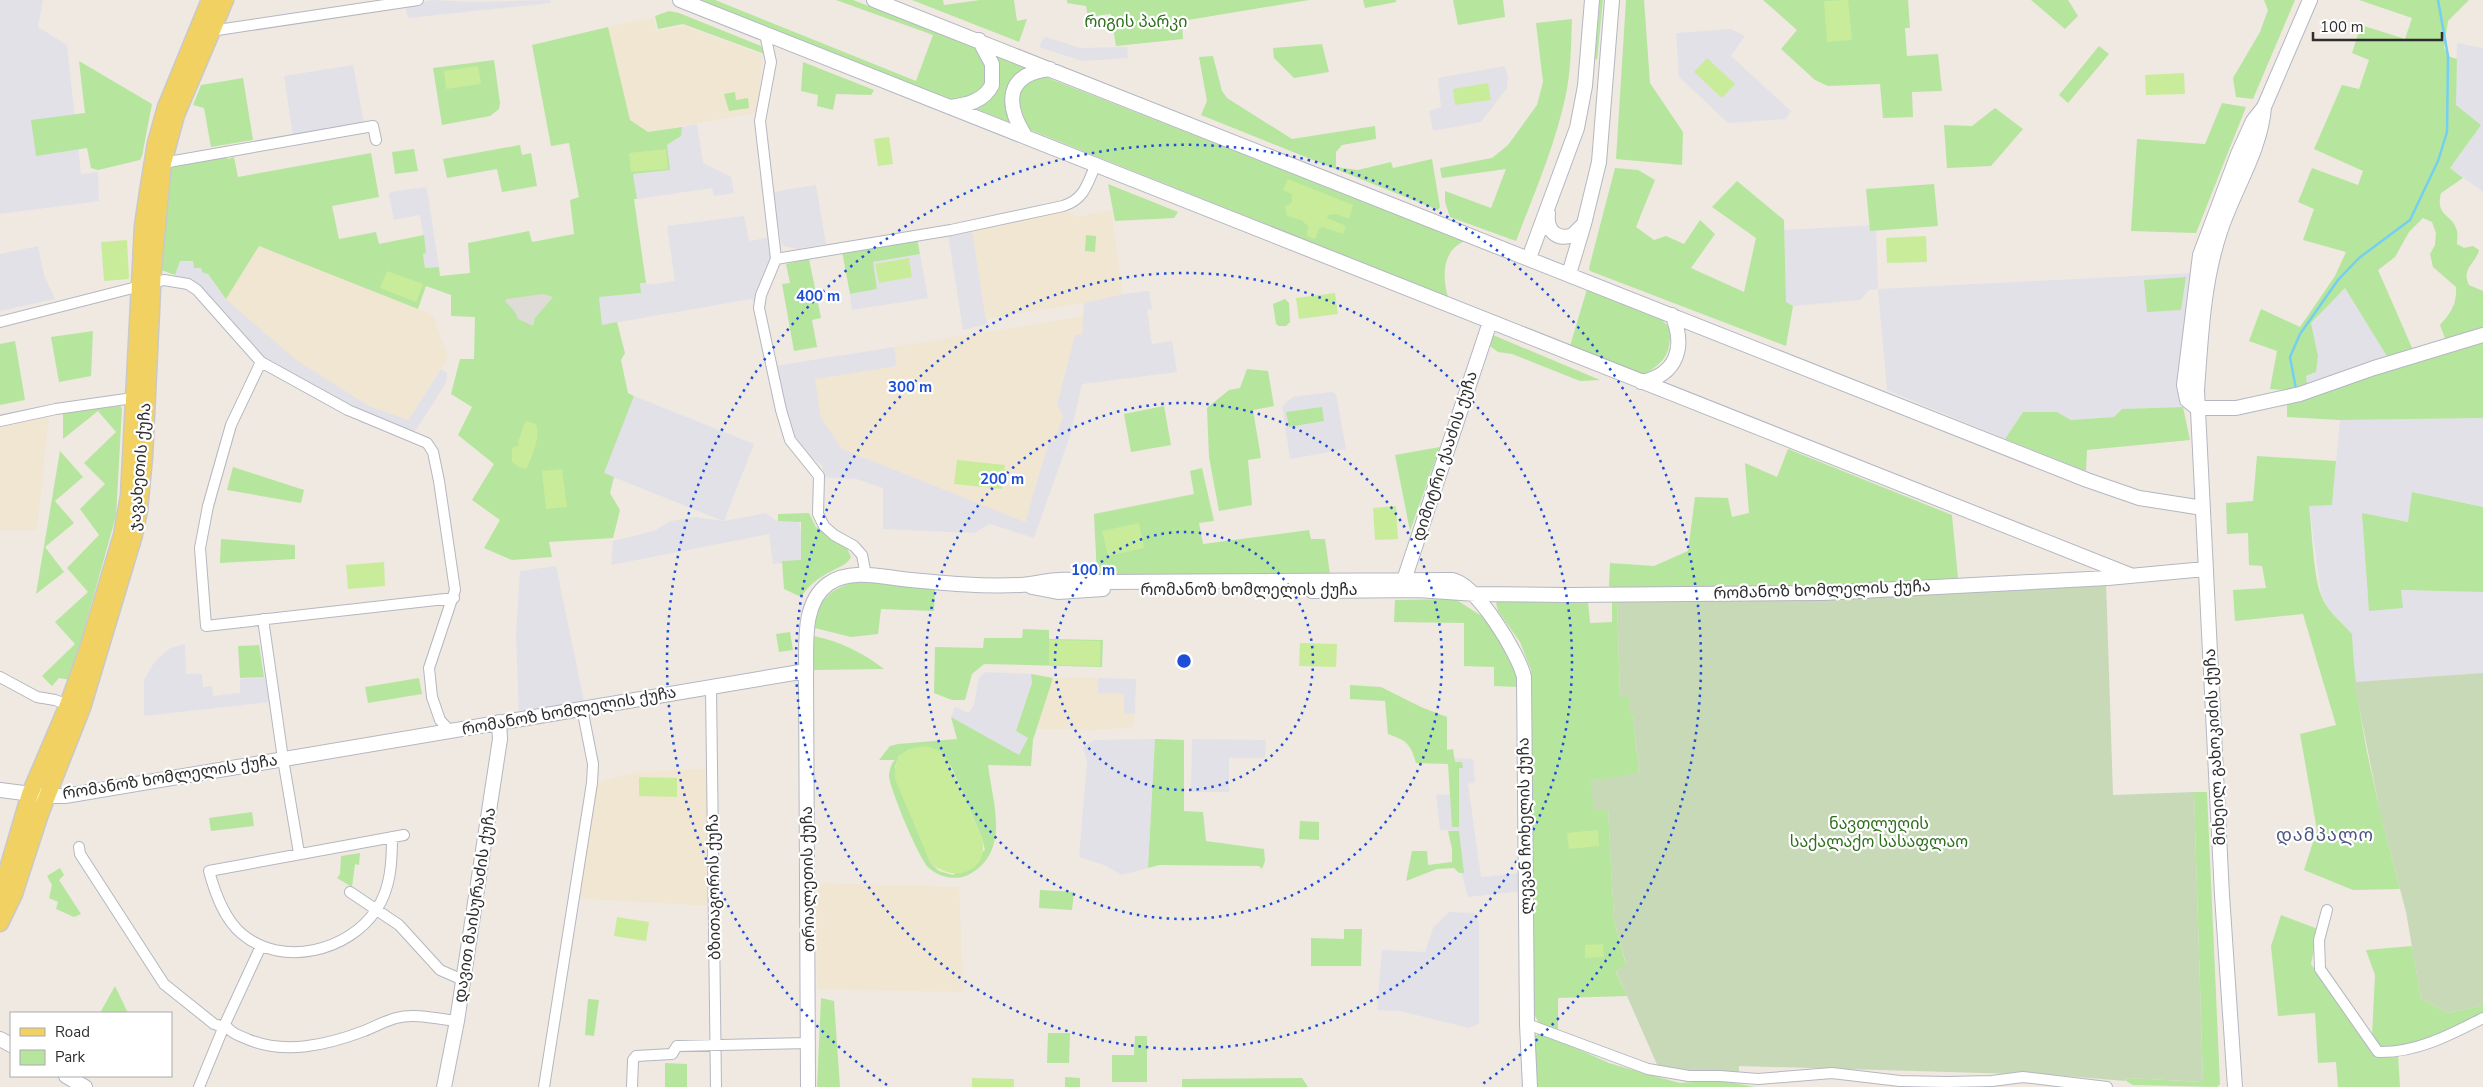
<svg xmlns="http://www.w3.org/2000/svg" width="2483" height="1087" font-family="'Nunito Sans','Noto Sans Georgian',sans-serif">
	<style>
		.industrial { fill: #e3e1e8 }
		.education { fill: #f0e6d1 }
		.green { fill: #b6e59e; fill-rule: evenodd }
		.cemetery { fill: #c8d9b8 }
		.pitch { fill: #c9ec9a }
		.plaza { fill: #dfdcd8 }
		.lines { fill: none; stroke-linecap: round; stroke-linejoin: round }
		.stream { stroke: #75cff0; stroke-width: 2.5 }
		.street-casing { stroke: #b4b7c1; stroke-width: 12 }
		.secondary-casing { stroke: #b4b7c1; stroke-width: 16 }
		.primary-casing { stroke: #c9c9c9; stroke-width: 19 }
		.street { stroke: #fff; stroke-width: 10 }
		.secondary { stroke: #fff; stroke-width: 14 }
		.primary { stroke: #f2d163; stroke-width: 16 }
		.ring { fill: none; stroke: #1d4ed8; stroke-width: 2.5; stroke-dasharray: 2.5 5 }
		.labels { text-anchor: middle; dominant-baseline: central; stroke-width: 4.5; stroke-linejoin: round; paint-order: stroke }
		.park-label { font-size: 16px; fill: #2c6e1b; stroke: #fff }
		.street-label { font-size: 16px; fill: #2e2e2e; stroke: #fff }
		.neighbourhood-label { font-size: 18px; letter-spacing: 1px; fill: #4d5680; stroke: #fff }
		.centre { fill: #1d4ed8; stroke: #fff; stroke-width: 2.5 }
		.ring-label { font-size: 15px; text-anchor: middle; font-weight: bold; fill: #1d4ed8; stroke: #fff; stroke-width: 4.5; stroke-linejoin: round; paint-order: stroke }
	</style>
	<rect width="100%" height="100%" fill="#efe9e1"/>
	<path class="industrial" d="M0,0h43l-5,27 29,18 14,129 17,-2 1,29 -99,13z
		M431,0l43,2 76,-2 1,3 -143,15 -3,-12z
		M1731,29l14,7 -14,20 60,55 -5,8 -58,4 -49,-46 -3,-44z
		M1046,37l34,11 47,-1 1,11 -46,3 -43,-14 3,-7z
		M2457,43l26,5v144l-33,-24 31,-43 -26,-20z
		M353,65l11,58 -71,13 -9,-60z
		M1505,66l3,11 -1,11 -26,34 -48,9 -4,-20 12,-4 -3,-29z
		M697,124l6,39 28,14 3,16 -20,3 -2,-8 -75,11 -4,-25 37,-4 -3,-25 14,-9 1,-9z
		M816,185l10,59 -29,5 -13,-3 -3,-4 -8,-50z
		M425,187l2,2 12,78 -14,1 -2,-14 3,-2 -6,-37 -26,5 -5,-25 2,-3z
		M744,216l5,25 23,-4 1,11 -18,55 -4,-4 -149,26 -4,-28 43,-4 -1,-10 15,1 20,-3 -8,-55z
		M1876,225l2,64 315,-16 -12,126 2,8 -61,2 -8,8 -43,3 -14,-8h-34l-18,27 -118,-49 -9,-101 -9,1 -9,10 -67,6 -7,-3 -2,-73z
		M972,230l15,94 -24,6 -15,-96z
		M38,246l6,29 11,24 -55,12v-57z
		M920,254l8,44 -76,12 -2,-16 27,-5 -4,-27z
		M180,261h13l15,13 18,25 182,121 33,-51 6,4 -1,10 -30,47 -4,2 -62,-26 -80,-44 -14,-10 -32,-41 -19,-19 -17,-12 -13,-5z
		M2345,288l43,70 -81,26 -1,-8 10,-4 2,-16 -7,-33z
		M1149,291l3,18 -5,1 5,34 20,-3 5,31 -95,12 -12,52 -36,102 -44,-14 -16,9 -91,-4v-41l-27,-9 -33,-2v-11l-29,-22 -19,-78 119,-19 3,19 128,156 24,-82 5,1 3,-37 18,-70 7,1 2,-32 39,-9z
		M1332,392l4,2 10,55 -56,10 -8,-53 11,-9z
		M634,396l120,48 -30,77 42,-8 10,8 23,-2 5,42 -31,3 -4,-30 -158,31 2,-24 41,-10 17,-10 23,-4 29,4 -120,-48z
		M2483,418v89l-70,-15 -5,30 -46,-9 39,77 82,2v81l-129,9 -2,-48 -21,-21 -10,-19 -12,-89h23l8,-85z
		M556,566l28,135 -65,13 -3,-78 4,-65z
		M185,644l1,30h16l1,13 9,-1 1,10 27,-3v-14l26,-2 3,25 -125,14v-36l11,-19 15,-13z
		M986,672l45,2 1,9 -16,48 12,7 -9,18 -68,-39 4,-10 14,6 5,-8 5,-28z
		M1098,678l38,1 -1,35h-11l-26,-21z
		M1155,739l-7,129 -26,7 -18,-10 -25,-8 8,-95 -4,-15 11,-7z
		M1192,739l74,1 -1,18h-36v34h-38z
		M1451,758l22,1 2,23 -7,2 13,93 40,-4v18l-53,6 -18,-67h-10l-4,-35 17,-1z
		M1449,912l25,1 5,10v100l-10,5 -69,-17 -23,-1 5,-60 43,2 8,-24z"/>
	<path class="education" d="M654,17l2,14 29,-5 77,29 -3,43 -4,15 -107,19 -18,-12 -22,-93z
		M1111,210l12,84 -39,9 -98,16 -14,-89 94,-19 13,6z
		M259,246l174,69 15,43 -40,62 -39,-14 -73,-46 -70,-61z
		M1083,316l-1,19h-7l-18,69 6,12 -8,25 -6,-1 -24,82 -183,-73 -21,-31 -6,-39 82,-13 -3,-19z
		M49,414l-12,116h-37v-104z
		M1053,678h45v15l26,1v20h11l-2,13 -38,3 -58,-1z
		M707,769l3,137 -135,-8 21,-115 41,-11z
		M816,883l143,4 4,105 -146,-3z"/>
	<path class="green" d="M701,0h14l201,81 17,-46 -97,-35h17l125,48 6,9 6,21 -8,14 -28,10z
		M912,0h31l1,5 36,-5h34l3,21 10,-2 -8,23z
		M1067,0h242l-127,21 1,18 -67,7 -5,-32 -23,3 -2,-11 -19,-3z
		M1363,0h33v2l-31,6z
		M1453,0h50l2,17 -47,8z
		M1600,0h3l-6,60 -2,-2z
		M1626,0h18l6,83 33,49 -1,33 -66,-6z
		M1763,0h145l2,28h-5l2,28 31,-2 4,37 -30,1 1,25 -30,1 -3,-34 -52,2 -13,-6 -34,-31 16,-19z
		M2031,0h37l10,16 -13,13z
		M2264,0h31l-42,99 -17,-2 -3,-19 27,-46 8,-22z
		M2359,0h110l-21,21 -4,27 6,9 7,2 -1,46 25,20 -31,43 13,10 -22,15c-6,25 12,20 16,38 1,4 0,9 0,13l7,4 9,-2 6,4c-4,15 -18,18 -10,35l14,6v38l-37,12 -6,-16c11,-12 17,-21 16,-38l-23,-20 -3,-13 5,-9 1,-12 -4,-11 -9,-4 -14,14 -14,25 -17,13 35,80 -25,8 -43,-70 -34,35 7,33 -2,16 -10,4 1,8 -22,6 -15,-1 7,-38 -28,-10 12,-32 39,18 35,-51 11,-24 -43,-12 11,-31 -16,-7 14,-34 46,17 5,-14 -49,-22 28,-64 17,4 10,-29 -17,-7 9,-28 44,14 7,-21z
		M669,11l10,2 82,33 4,8 -82,-30 -25,5 -3,-13z
		M1572,19c-1,27 -1,54 -7,80 -11,49 -31,95 -49,142l-66,-24 -5,-15v-11l46,17 15,-39 -64,9 -2,-10 52,-10 16,-13 29,-40 6,-23 -7,-59z
		M608,27l22,93 18,12 34,-5 -1,9 -14,9 3,25 -37,4 4,25h-3l12,84h-6l1,10 -42,4 3,28 15,-3 8,31 -4,7 7,33 6,3 -30,77 10,4 -4,16 10,17 -7,28 -64,4 3,15 -40,3 -28,-12 16,-28 -28,-20 22,-36 -36,-29 14,-28 -21,-13 9,-35h14l1,-42 -24,-1v-21l-25,-9 -8,23 -159,-63 -33,53 -18,-25 -6,-2 -1,-4h-7l-1,-7h-13l-5,14 -14,-5 2,-45 3,-4 -2,-14 8,-41 52,-10 4,3 6,-2 4,20 133,-24 8,44 -47,9 7,33 37,-7 3,12 45,-9 2,18 -3,1 2,14 14,-1 1,9 30,-3 -2,-30 61,-12 3,11 42,-8 -4,-34 9,-3 -10,-54 -18,3 -19,-101z
		M1322,44l7,28 -35,6 -20,-20 -1,-10z
		M2099,46l10,8 -41,49 -9,-8z
		M996,55l32,14 -22,30 3,23 -33,-13c26,-16 25,-26 20,-54z
		M1213,56l9,35 5,7 65,41 83,-13 1,13 -34,6 -6,7v15l22,3 33,-8 2,6 39,-9 8,48 -2,3 -237,-95 6,-14 -8,-44z
		M494,60l6,43 -1,6 -9,7 -48,9 -9,-57z
		M79,61l73,43 -10,52 -2,4 -42,10 -7,-2 -4,-20 -51,8 -5,-36 54,-7z
		M803,62l71,28 -3,5 -35,-1 -3,16 -16,-4 1,-11 -17,-4z
		M1043,76l422,165c-23,9 -23,36 -17,56l-420,-168 -12,-21c5,-22 5,-23 27,-32z
		M243,78l10,62 -42,7 -7,-39 -11,-3 8,-20z
		M735,92l1,8 12,-2 1,10 -20,3 -5,-17z
		M2222,103l24,4 -50,126 -65,-2 6,-92 68,5z
		M1995,108l28,21 -32,37 -44,2 -3,-43 28,1z
		M520,145l2,10 9,-2 6,33 -35,6 -5,-23 -50,9 -4,-19z
		M414,149l4,22 -23,3 -3,-22z
		M1615,168l23,2 17,10 -19,47 18,13 12,-4 18,8 16,-24 15,14 -24,34 53,24 12,-54 -44,-31 25,-26 47,39 2,82 7,4 -7,40 -196,-75 -1,-3z
		M1108,184l70,28 -4,6 -59,3z
		M1934,184l4,42 -68,5 -4,-42z
		M1086,235l10,1 -1,16 -10,-1z
		M917,238l3,16 -47,8 4,27 -27,5 -8,-43z
		M809,259l12,59 -9,2 5,27 -23,4 -12,-67 8,-1 -4,-19z
		M2186,277l-5,33 -34,2 -3,-32z
		M1587,289l72,28 11,11c1,25 -5,35 -26,46l-74,-28z
		M1285,299l4,4 1,19 -4,4h-7l-3,-2 -3,-20z
		M93,331l-2,45 -32,6 -8,-45z
		M1493,335l107,45 -20,1 -68,-27 -14,-2 -8,-6z
		M15,341l10,59 -25,5v-61z
		M2483,341v77l-143,2 -53,-3v-16z
		M1247,369l21,2 6,35 -21,4 8,48 -13,2 4,45 -33,6 -10,-54 -2,-49 22,-18 11,-2z
		M120,406l2,2 -6,108 -46,164 -11,-2 -7,8 -10,-10 33,-32 -20,-22 33,-30 -21,-24 32,-33 -19,-26 25,-25 -21,-21 32,-31 -18,-21 -35,28v-27z
		M1164,406l7,39 -40,7 -7,-38z
		M1322,407l2,14 -35,6 -3,-15z
		M2183,407l7,33 -103,10 -1,21 -81,-32 18,-27h34l14,8 43,-3 8,-8z
		M1440,447l-30,84 -15,-76z
		M1788,449l164,66 6,63 -103,7 -237,5 -9,-4 1,-23 44,3 34,-15 7,-54 33,1 4,19 17,-4 -4,-50 32,14z
		M60,451l23,26 -28,24 19,22 -29,24 19,25 -28,22z
		M2257,456l79,5 -4,44 -23,1c3,23 4,68 12,89 6,16 20,27 31,39 4,87 26,171 48,255l-47,1 -49,-20 13,-40 -17,-96 36,-9 -33,-111 -68,7 -2,-31 33,-2 -4,-22 -13,-1 -1,-32 -21,1 -1,-31 27,-2z
		M233,467l71,23 -3,13 -74,-13z
		M1202,468l12,53 -15,2 4,21 106,-14 2,9h14l5,35 -233,2 -3,-62 100,-20 -4,-23z
		M2412,492l71,15v85l-82,-2 2,18 -34,3 -7,-98 46,9z
		M809,513l7,14 30,19 5,11c-5,9 -11,9 -19,14 -13,6 -23,14 -31,26l-17,-8 -2,-28 19,-1v-38l-23,-1v-7z
		M221,539l74,6v14l-75,4z
		M859,581l76,8 -1,22 -53,-2 -3,25 -27,3 -36,-9c1,-29 18,-41 44,-47z
		M1455,599l36,23 26,49 1,16 -24,-1v-19l-30,-1v-43l-70,-1 1,-22z
		M1499,601h89l2,22 22,-1v-21h5l3,96 9,-1v18h4l6,60 -49,7 18,27 6,112 12,45 -10,7 11,24 -69,2v32l-19,-7 -5,-9 -3,-344 -11,-28 -22,-31 -2,-8z
		M1023,629l26,1v9l54,1 -1,27 -118,-3 -12,10 -7,26h-13l-18,-7 1,-46 48,1 1,-10h38z
		M790,632l3,18 -14,2 -3,-18z
		M814,636c27,6 48,16 70,33l-70,1z
		M259,645l5,32 -24,1 -2,-32z
		M1031,674l22,4 -20,62 -2,26 -43,-1c5,40 23,87 -20,110 -13,6 -29,2 -39,-7 -10,-9 -38,-77 -40,-91 0,-5 2,-14 6,-17h-16l11,-14 8,-2 59,-5 -6,-22 68,38 9,-17 -12,-7 16,-48zM910,749l41,17 31,72 3,12 -32,25 -14,-4 -9,-9 -35,-95 4,-11z
		M419,678l3,16 -54,9 -3,-16z
		M1350,685l31,2 40,20 26,10v33l6,-1 2,13h7l1,6h-4v59h-7l-4,-63 -32,-1c-6,-20 -9,-22 -28,-29l-3,-33 -35,-2z
		M1155,739l29,1v71l19,1 3,29 58,8 1,12 -3,8 -3,-3 -100,-1 -11,3z
		M2194,792h13l13,292 -3,3 -84,-2 -7,-4 1,-3 76,4z
		M252,812l2,14 -43,5 -2,-13z
		M1300,821l19,1v18l-20,-1z
		M1448,831h11l5,42h-5l-5,-5 -17,1 -31,12 6,-30h15l1,14 24,-3v-13z
		M360,853l-1,12 -4,-1 -3,23 -15,-9 3,-4 1,-18z
		M60,868l4,7 -5,5 22,34 -7,3 -18,-8 2,-7 -9,-4 3,-13 -5,-9z
		M1040,890l34,2 -2,18 -33,-2z
		M2281,915l37,14 -7,35 64,94 23,-3 2,32h-62l-2,-25 -18,1 -3,-50 -37,3 -7,-70z
		M1344,929h18l-1,37h-50v-28l33,1z
		M2412,946l9,53 27,14 35,-8v8c-32,18 -66,37 -104,34l-7,-11 3,-61 -9,-25z
		M115,986l13,27h1h-29z
		M821,998l13,3 6,86h-23z
		M588,999l11,1 -5,36 -9,-1z
		M1540,1032l69,31 41,12 30,8 39,-3 36,7h-221l-1,-49z
		M1048,1033h22l-1,30h-22z
		M1135,1036h12v46h-35v-27h22z
		M665,1063l22,1v23h-22z
		M1065,1077l15,1v9h-15z
		M1302,1078l6,9h-126v-8z"/>
	<path class="cemetery" d="M2106,581l7,214 81,-3 9,290 -76,-4 -2,3 -71,-6 -315,-9v6l-80,-3 -43,-98 10,-7 -12,-44 -6,-111 -14,1 -4,-29 49,-8 -6,-59 -4,1v-18h-9l-3,-96z
		M2483,673v332l-35,8 -27,-14 -15,-87 -26,-100 -26,-130z"/>
	<path class="pitch" d="M1848,0l4,40 -25,2 -3,-41z
		M1707,58l28,26 -13,14 -28,-26z
		M478,66l3,18 -35,5 -2,-18z
		M2184,73l1,21 -39,1 -1,-20z
		M1488,83l3,17 -36,5 -2,-16z
		M889,137l4,27 -15,2 -4,-27z
		M666,149l2,20 -37,3 -2,-19z
		M1288,179l65,26 -4,14 -13,-5 -8,1 -1,3 19,8 -3,8 -21,-7 -3,2 -4,10 -8,-3 1,-10 -7,-6 -14,-4 -2,-9 7,-5v-8l-9,-4z
		M1926,236l1,26 -40,1 -1,-25z
		M127,240l2,39 -25,2 -3,-39z
		M909,258l3,19 -33,6 -4,-19z
		M387,271l36,13 -7,18 -36,-14z
		M1335,293l3,21 -39,5 -3,-21z
		M526,421l10,3c5,13 -4,33 -10,45l-7,-2 -7,-5v-14l7,-3 -1,-4c4,-7 3,-13 8,-20z
		M957,460l48,5 -3,24 -48,-5z
		M562,469l5,38 -21,2 -4,-38z
		M1396,506l2,33 -23,1 -2,-32z
		M1139,523l5,25 -36,8 -6,-25z
		M384,562l1,24 -37,3 -2,-24z
		M1049,640l51,1v25l-51,-1z
		M1300,643l37,1 -1,23 -37,-1z
		M926,746l16,6 5,7 35,79c8,35 -30,46 -52,24l-35,-83c-1,-25 8,-30 31,-33z
		M639,777l38,1v19l-38,-1z
		M1598,830l1,16 -30,3 -2,-16z
		M617,917l32,5 -3,19 -32,-5z
		M1603,944l1,13 -19,1v-13z
		M972,1078l42,1v8h-42z"/>
	<path class="plaza" d="M543,294l10,3 -18,21 -2,8 -15,-7 -3,-7 -10,-11 2,-2z"/>
	<g class="lines">
		<path class="stream" d="M2296,389l-6,-32 10,-23 38,-54 21,-22 51,-38 28,-59 9,-29 1,-76 -10,-56"/>
		<defs>
			<path id="street" d="M211,31l207,-31
				M765,34l6,28 -11,59 16,138 -15,36 -2,13 22,102 9,30 29,36 -1,38 6,12 10,9 20,11 8,9 4,20
				M163,163l210,-37 3,14
				M776,259l175,-29 112,-24c22,-7 24,-22 33,-42
				M0,322l164,-42 24,4 9,6 64,72 87,48 79,33 6,9 6,29 16,109 -26,78 3,29 8,23 10,11
				M261,362l-30,63 -23,81 -8,42 6,78 248,-28
				M0,421l56,-12 70,-10 9,1
				M263,619l20,140 16,94
				M0,677l37,20 18,3 13,5
				M711,687l5,400
				M392,837c0,24 -1,52 -16,73 -27,41 -94,58 -134,24 -18,-15 -27,-41 -33,-63l195,-36
				M79,847l1,7 84,130 50,40 14,4c4,6 13,8 19,11 38,16 80,6 117,-8 10,-4 21,-10 32,-13 19,-5 42,1 61,3
				M350,892l49,33 41,45 23,10
				M2327,910l-8,30 1,29 58,83c38,1 72,-17 105,-34
				M1527,1024l121,45 41,7h31l38,3 74,-6 68,8 47,1 45,-1 31,-4 84,10
				M199,1087l25,-61 37,-80
				M544,1087l48,-304 1,-19 -11,-56
				M632,1087l1,-27 3,-4 36,-2 5,-8 132,-3"/>
			<path id="secondary" d="M680,0l1450,575
				M874,0l1213,480 52,18 64,10
				M950,107c17,-2 34,-6 42,-22v-21l-13,-24
				M1025,136c-20,-32 -20,-62 25,-67
				M1548,213c-2,17 8,28 25,22l11,-11
				M1529,258l48,-130 8,-42 7,-86
				M1569,274l15,-50 15,-62 13,-162
				M1641,382c36,-7 45,-35 31,-67
				M2197,408l-10,-8 -3,-15 16,-130 38,-101 15,-33 11,-14 46,-107
				M2197,408h39l64,-14 74,-26 109,-33
				M1032,587l26,5 45,-3
				M1404,588v-8l86,-258
				M1312,591l106,-1 58,4 92,1 254,-2 286,-15 97,-9
				M0,790l47,6h18l741,-125
				M0,1039l11,6
				M66,1076l19,11
				M444,1087l13,-66 43,-282 -1,-17
				M808,1087l-2,-413c1,-28 -5,-70 22,-90 21,-15 51,-8 74,-5 40,4 79,8 118,6 13,0 26,-5 38,-5 14,-1 29,1 42,2l352,-2c24,4 67,74 72,97l3,347 3,63
				M2235,1087l-13,-192 -25,-505c4,-53 6,-107 23,-158 13,-41 41,-82 44,-125"/>
			<path id="primary" d="M0,896l30,-102 38,-89 20,-56 34,-114 7,-39 14,-270 5,-34 8,-49 10,-36 44,-107
				M0,923l14,-29 26,-80 42,-106 52,-173 5,-25 5,-53 9,-189 10,-105 13,-48 49,-115"/>
		</defs>
		<use href="#street" class="street-casing"/>
		<use href="#secondary" class="secondary-casing"/>
		<use href="#primary" class="primary-casing"/>
		<use href="#street" class="street"/>
		<use href="#secondary" class="secondary"/>
		<use href="#primary" class="primary"/>
	</g>
	<g class="ring">
		<circle cx="1184" cy="661" r="129"/>
		<circle cx="1184" cy="661" r="258"/>
		<circle cx="1184" cy="661" r="388"/>
		<path d="M887 1085A517 517 0 1 1 1481 1085"/>
	</g>
	<g class="labels">
		<g class="park-label">
			<text x="1136" y="22">რიგის პარკი</text>
			<text x="1879" y="824">ნავთლუღის<tspan x="1879" dy="18">საქალაქო სასაფლაო</tspan></text>
		</g>
		<g class="street-label">
			<text transform="translate(1445 456) rotate(-72)">დიმიტრი ქააძის ქუჩა</text>
			<text transform="translate(140 467) rotate(-85)">ჯავახეთის ქუჩა</text>
			<text x="1249" y="590">რომანოზ ხომლელის ქუჩა</text>
			<text transform="translate(1822 590) rotate(-2)">რომანოზ ხომლელის ქუჩა</text>
			<text transform="translate(569 711) rotate(-10)">რომანოზ ხომლელის ქუჩა</text>
			<text transform="translate(2215 747) rotate(-93)">მიხეილ გახოკიძის ქუჩა</text>
			<text transform="translate(170 777) rotate(-9)">რომანოზ ხომლელის ქუჩა</text>
			<text transform="translate(1525 826) rotate(-91)">ლევან ჩოხელის ქუჩა</text>
			<text transform="translate(808 879) rotate(-91)">თრიალეთის ქუჩა</text>
			<text transform="translate(714 887) rotate(-91)">ბზითაგორის ქუჩა</text>
			<text transform="translate(475 905) rotate(-81)">დავით მაისურაძის ქუჩა</text>
		</g>
		<g class="neighbourhood-label">
			<text x="2325" y="835">დამპალო</text>
		</g>
	</g>
	<circle cx="1184" cy="661" r="8" class="centre"/>
	<g class="ring-label">
		<text x="818" y="301">400 m</text>
		<text x="910" y="392">300 m</text>
		<text x="1002" y="484">200 m</text>
		<text x="1093" y="575">100 m</text>
	</g>
	<rect x="10" y="1012" width="162" height="65" fill="#ffffff" stroke="#ababab"/>
	<rect x="20" y="1028" width="25" height="8" fill="#f2d163" stroke="#ababab"/>
	<text x="55" y="1037" font-size="15" fill="#2e2e2e">Road</text>
	<rect x="20" y="1050" width="25" height="15" fill="#b6e59e" stroke="#ababab"/>
	<text x="55" y="1062" font-size="15" fill="#2e2e2e">Park</text>
	<path d="M2313 32v8h129v-8" fill="none" stroke="#2e2e2e" stroke-width="2.5"/>
	<text x="2320" y="32" font-size="15" fill="#2e2e2e" stroke="#ffffff" stroke-width="4" paint-order="stroke">100 m</text>
</svg>
